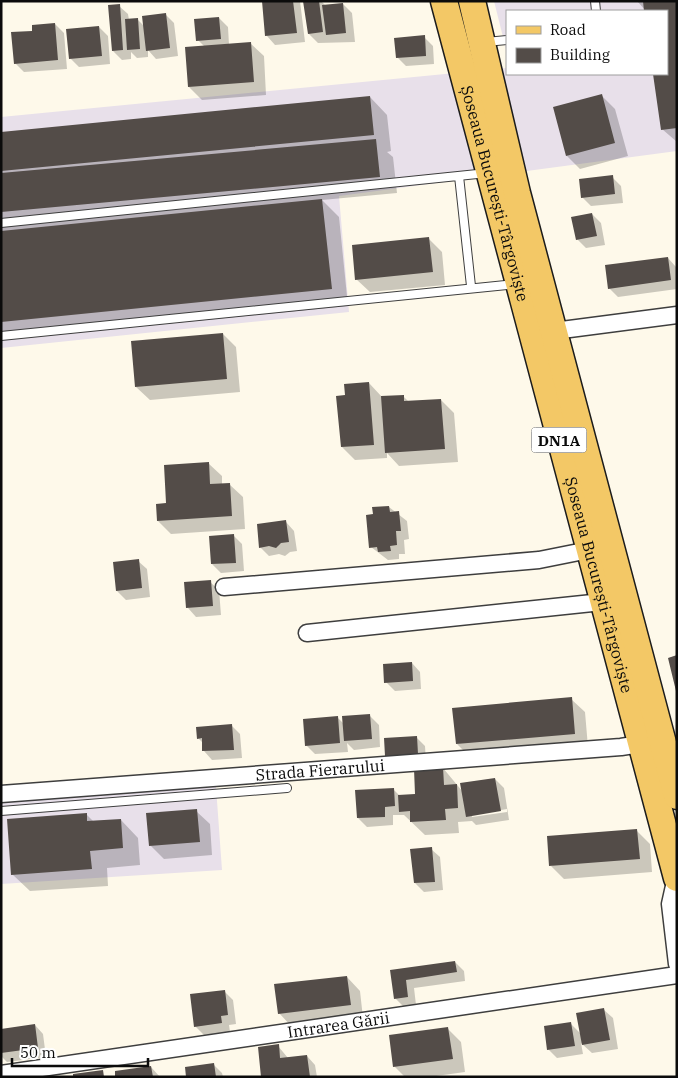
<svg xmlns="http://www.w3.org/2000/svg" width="678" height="1078" font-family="'IBM Plex Serif',serif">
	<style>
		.industrial { fill: #e8e0ea }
		.shadow { fill: #0003; fill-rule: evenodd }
		.building { fill: #534c48 }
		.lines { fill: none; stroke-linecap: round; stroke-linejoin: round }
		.lane-casing { stroke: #3e3e3e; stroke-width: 10 }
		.street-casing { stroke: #3e3e3e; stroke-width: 19 }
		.primary-casing { stroke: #1c1c1c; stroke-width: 29 }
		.lane { stroke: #fff; stroke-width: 8 }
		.street { stroke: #fff; stroke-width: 16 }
		.primary { stroke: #f3c866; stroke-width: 26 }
		.labels { text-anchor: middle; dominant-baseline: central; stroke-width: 5; stroke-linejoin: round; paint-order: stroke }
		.shield { fill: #fff; stroke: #545454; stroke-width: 1 }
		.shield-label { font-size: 15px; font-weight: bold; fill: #0b0b0b }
		.street-label { font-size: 16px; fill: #0b0b0b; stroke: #fff }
	</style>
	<rect width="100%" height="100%" fill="#fef9ea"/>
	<path class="industrial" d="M494,1h183v150l-338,45 10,116 -348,36v-231l506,-49v6h160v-63h-160v42z
		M216,787l6,83 -221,14v-84z"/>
	<path class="shadow" d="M263,1h37l5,41 -30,3 -8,-9z
		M305,1h16l5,5 17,-2 9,9 3,29 -37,1 -9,-9z
		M637,1h40v141l-15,-13 -8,-55h13v-63h-21z
		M119,6l9,8 1,6 8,-1 8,8 21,-12 8,8 4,33 -22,3 -8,-9v7l-11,1 -6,-6v7l-9,1 -9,-9z
		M219,18l9,9 1,18 21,-2 14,13 2,39 -64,5 -13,-13 15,-41 -6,-6z
		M55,24l9,9 3,36 -43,3 -9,-9z
		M99,27l9,9 2,28 -31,3 -9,-9z
		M424,37l9,9 1,18 -28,2 -9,-9z
		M602,96l13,13 13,47 -48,13 -13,-13z
		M370,97l17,18 4,36 -4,1 6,5 4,36 -75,7 17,17 9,89 -347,34v-207z
		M612,177l9,9 2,17 -32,3 -9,-9z
		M592,214l9,9 4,22 -19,3 -9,-9z
		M429,239l13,13 3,33 -75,7 -14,-13z
		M668,258l8,9 1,22 -59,8 -9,-9z
		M223,334l13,13 4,45 -90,8 -14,-13z
		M369,383l13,14 21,-1 6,6 32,-2 13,13 4,49 -59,4 -12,-13v5l-32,2 -13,-13 5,-51z
		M208,463l14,13v9l7,-1 14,13 2,32 -74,5 -13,-13z
		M389,507l18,14 2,18 -5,1 1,14h-6v5l-11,1 -17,-13 3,-32z
		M286,522l8,9 3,20 -7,1 -5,4 -6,-2 -10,2 -9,-9z
		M233,535l9,9 2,27 -23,2 -9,-9z
		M138,561l9,8 3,28 -24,3 -9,-9z
		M210,582l9,8 2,25 -25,2 -8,-9z
		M412,663l8,9 1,17 -26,2 -9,-9z
		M571,699l14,13 3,35 -118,10 -13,-13z
		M370,716l9,9 1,22 -26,3 -7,-7 1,9 -33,2 -9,-9 31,-28 7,7z
		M232,726l8,8 2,24 -30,2 -8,-9 -1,-8 -5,-5z
		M416,737l9,9 1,16 -31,2 -8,-9z
		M443,768l20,24 32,-13 9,9 5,32 -33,5 -4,-4 -14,1 1,11 -34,2 -21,-20h-11v10l-26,2 -9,-9 35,-29 7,7 16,-1zM507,809v3l-35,5v-2z
		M196,811l14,13 2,31 -48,4 -14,-14z
		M86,814l8,8 27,-2 17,18 2,27 -33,3 1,18 -78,5 -18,-17z
		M637,831l13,13 2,28 -88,7 -13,-13z
		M431,849l9,8 3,33 -19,2 -9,-9z
		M455,962l9,9 1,10 -51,7 2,17 -12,2 -9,-9 -4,-27z
		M347,977l13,14 3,27 -71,9 -13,-14z
		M224,991l9,9 3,24 -7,1 1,7 -26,3 -9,-9z
		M604,1010l9,8 5,31 -26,4 -11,-10 2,11 -26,4 -9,-9 23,-25 10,10z
		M35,1025l8,9 3,23 -39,5 -6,-6v-26z
		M448,1029l13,13 4,30 -36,5h-24l-11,-11z
		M278,1046l10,12 19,-2 8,9 2,12h-54z
		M213,1064l9,9 1,4h-36z
		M151,1067l9,10h-43z"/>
	<path class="building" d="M262,1h31l4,32 -32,3z
		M303,1h16l4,31 -15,2z
		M643,1h34v127l-16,2 -8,-56h14v-63h-23z
		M343,3l3,30 -20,2 -4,-30z
		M120,4l3,46 -11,1 -4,-46z
		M166,13l4,35 -24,3 -4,-35z
		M219,17l2,22 -25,2 -2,-22z
		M138,18l2,31 -13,1 -2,-31z
		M55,23l3,37 -44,4 -3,-32 21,-1v-6z
		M99,26l3,30 -33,3 -3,-30z
		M425,35l1,21 -30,2 -2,-20z
		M251,42l3,40 -66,5 -3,-40z
		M602,94l13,49 -49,13 -13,-49z
		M370,96l4,39 -373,36v-39z
		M376,139l4,38 -379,35v-39z
		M613,175l2,19 -34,4 -2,-19z
		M322,199l10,90 -331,33v-91z
		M592,213l5,23 -21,4 -5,-23z
		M429,237l4,35 -78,8 -3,-35z
		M668,257l3,23 -63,9 -3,-24z
		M223,333l4,46 -92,8 -4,-46z
		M369,382l5,63 -33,2 -5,-51 9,-1 -1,-11z
		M404,395v6l37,-2 4,50 -60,4 -4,-57z
		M209,462l1,22 20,-1 2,33 -75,5 -1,-17 10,-1 -2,-38z
		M389,506l1,6 9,-1 2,20h-5l1,14 -7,1 1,5 -13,1 -1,-5 -8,1 -3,-33 7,-1 -1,-7z
		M286,520l3,22 -8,1 -5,5 -7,-2 -10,2 -2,-24z
		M234,534l2,29 -25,1 -2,-28z
		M139,559l3,29 -26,3 -3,-29z
		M211,580l2,26 -27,2 -2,-26z
		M677,655v36h-1l-8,-33z
		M412,662l1,19 -29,2 -1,-19z
		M572,697l3,37 -119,10 -4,-36z
		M370,714l2,25 -28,2 -2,-25z
		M338,716l2,27 -35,3 -2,-27z
		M232,724l2,26 -32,1v-13l-5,1 -1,-12z
		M417,736l1,18 -33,2 -1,-18z
		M443,767l1,18 13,-1 1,24 -13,1 1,11 -36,2v-11l-11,1 -1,-17 17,-1 -1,-25z
		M495,778l6,33 -35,6 -6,-34z
		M394,788l1,18 -10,1v10l-28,1 -2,-28z
		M197,809l3,33 -51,4 -3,-33z
		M87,813v8l34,-2 2,29 -33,3 2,18 -81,6 -4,-56z
		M637,829l3,30 -91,7 -2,-30z
		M432,847l3,35 -21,1 -4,-34z
		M455,961l2,11 -51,8 2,17 -14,2 -4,-29z
		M347,976l4,29 -73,9 -4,-30z
		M225,990l3,25 -7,1 1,7 -28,4 -4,-33z
		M604,1008l6,32 -28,5 -6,-32z
		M571,1022l4,24 -28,4 -3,-24z
		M35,1024l3,24 -37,5v-24z
		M448,1027l5,32 -60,8 -4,-32z
		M279,1044l1,14 27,-3 3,22h-49l-3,-30z
		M214,1063l2,14h-30l-1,-10z
		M151,1066l2,11h-38v-6z
		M103,1070l1,7h-31v-3z"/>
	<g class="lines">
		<defs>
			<path id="lane" d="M595,1l1,10
				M486,42l21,-2
				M459,176l12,110
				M1,223l486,-50
				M1,336l515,-52
				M1,811l286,-23"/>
			<g id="street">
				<path d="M554,331l123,-16"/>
				<path d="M224,587l315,-27 50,-10"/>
				<path d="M307,633l295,-31"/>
				<path id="s1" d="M1,794l620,-47 19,-3"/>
				<path d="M676,877l-6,27 7,60"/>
				<path id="s2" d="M1,1074l676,-99"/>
			</g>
			<g id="primary">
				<path id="s3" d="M444,1l233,877"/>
				<path d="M472,1l45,192 160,603"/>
			</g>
		</defs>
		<use href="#lane" class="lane-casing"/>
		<use href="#street" class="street-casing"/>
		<use href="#primary" class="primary-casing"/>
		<use href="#lane" class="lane"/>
		<use href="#street" class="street"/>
		<use href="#primary" class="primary"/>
	</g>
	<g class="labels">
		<rect class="shield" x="531.5" y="427.5" width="55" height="25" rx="4"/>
		<g class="shield-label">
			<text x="559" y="440">DN1A</text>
		</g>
		<g class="street-label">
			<text stroke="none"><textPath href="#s3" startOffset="199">Șoseaua București-Târgoviște</textPath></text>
			<text stroke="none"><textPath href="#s3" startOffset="604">Șoseaua București-Târgoviște</textPath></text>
			<text stroke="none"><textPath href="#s1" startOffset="320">Strada Fierarului</textPath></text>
			<text stroke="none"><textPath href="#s2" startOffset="341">Intrarea Gării</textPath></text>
		</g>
	</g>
	<rect width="678" height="1078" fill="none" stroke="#0b0b0b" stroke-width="5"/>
	<rect x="506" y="10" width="162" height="65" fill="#ffffff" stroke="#9d9d9d"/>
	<rect x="516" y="26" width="25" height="8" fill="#f3c866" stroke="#9d9d9d"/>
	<text x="550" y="35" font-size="15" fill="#0b0b0b">Road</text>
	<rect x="516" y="48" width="25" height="15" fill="#534c48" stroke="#9d9d9d"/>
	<text x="550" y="60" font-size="15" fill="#0b0b0b">Building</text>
	<path d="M12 1058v8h136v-8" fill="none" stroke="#0b0b0b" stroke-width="2.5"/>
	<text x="20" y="1058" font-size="15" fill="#0b0b0b" stroke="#ffffff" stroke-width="4" paint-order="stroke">50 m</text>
</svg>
